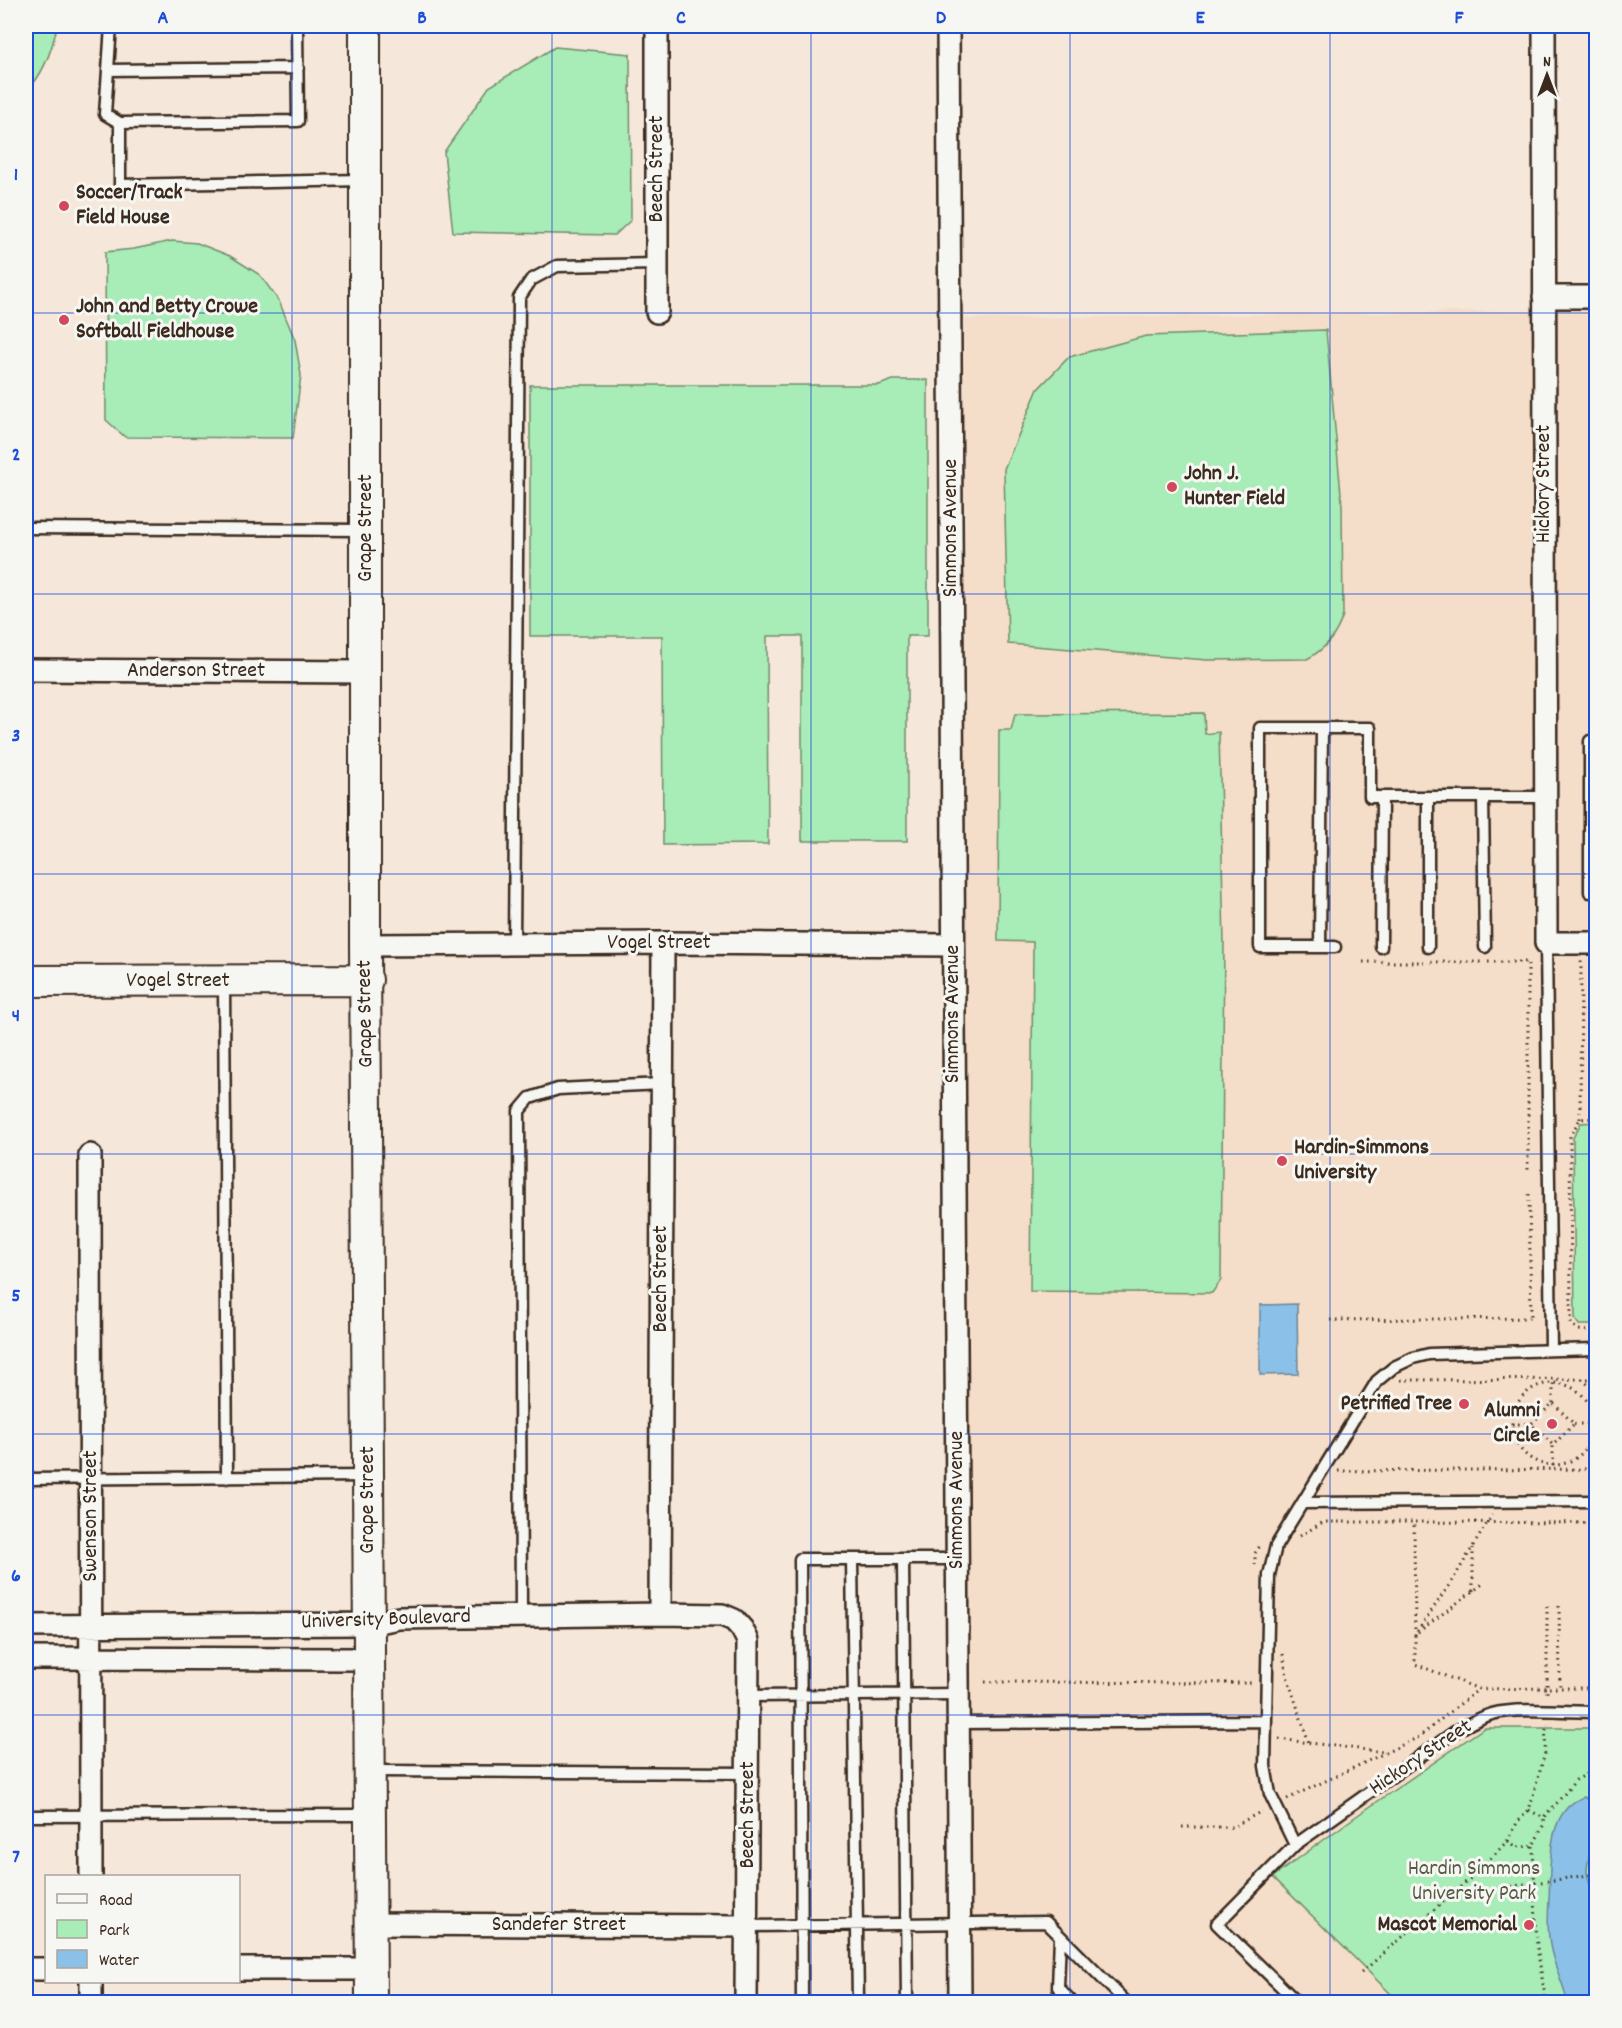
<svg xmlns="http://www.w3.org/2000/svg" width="1622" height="2028" font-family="Dekko,sans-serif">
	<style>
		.built { fill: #f4ddc9 }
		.green { fill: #a8ecb7; stroke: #728b6a; stroke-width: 1.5 }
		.water { fill: #8bc1e8; stroke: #6b8597; stroke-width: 1.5 }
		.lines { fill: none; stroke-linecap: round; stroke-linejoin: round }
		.lane-casing { stroke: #3b2a1e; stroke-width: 15 }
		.street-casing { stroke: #3b2a1e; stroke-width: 26 }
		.secondary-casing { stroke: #3b2a1e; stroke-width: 34 }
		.path { stroke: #3b2a1e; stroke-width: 3; stroke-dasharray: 1.5 4.5; stroke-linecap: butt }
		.lane { stroke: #f6f6f2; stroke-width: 10 }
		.street { stroke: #f6f6f2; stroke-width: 21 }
		.secondary { stroke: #f6f6f2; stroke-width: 30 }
		.grid { fill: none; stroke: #1d4ed8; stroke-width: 1.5; stroke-opacity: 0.55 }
		.poi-dot { fill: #d1495b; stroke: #f6f6f2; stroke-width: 2 }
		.labels { text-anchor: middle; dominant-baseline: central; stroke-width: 6; stroke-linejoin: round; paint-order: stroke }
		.street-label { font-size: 22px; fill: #3b2a1e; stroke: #f6f6f2 }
		.poi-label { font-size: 22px; font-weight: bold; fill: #3b2a1e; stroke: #f6f6f2; text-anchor: start }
		.park-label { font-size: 22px; fill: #565a44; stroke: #f6f6f2 }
		.neatline { fill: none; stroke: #1d4ed8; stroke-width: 2 }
		.grid-label { font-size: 20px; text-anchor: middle; font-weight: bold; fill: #1d4ed8 }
	</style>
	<rect width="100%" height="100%" fill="#f5e7da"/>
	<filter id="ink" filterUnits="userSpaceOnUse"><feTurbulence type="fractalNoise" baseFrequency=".0167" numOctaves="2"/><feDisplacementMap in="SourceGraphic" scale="12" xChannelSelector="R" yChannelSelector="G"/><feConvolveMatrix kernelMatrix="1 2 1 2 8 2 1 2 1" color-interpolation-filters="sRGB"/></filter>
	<g filter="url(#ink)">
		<path class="built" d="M1596,310v1692h-624l-8,-1683z"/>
		<path class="green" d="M26,26h31c-5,25 -13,48 -31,66z
			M555,47l75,7 1,166 -16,15 -162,-3 -9,-80 45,-65z
			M172,241l25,2 33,13 30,19 19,26 16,39 6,35 -8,63 -168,-1 -19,-17 -1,-168 29,-3z
			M1326,330l16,175 1,110c-6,20 -17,34 -36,44l-100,1 -199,-16 -4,-175 34,-80 31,-32 77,-21z
			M893,380h35v256h-21v205h-105v-205h-35l1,208 -105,1 -1,-209h-132v-251h349z
			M1204,713l1,21 14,-2 5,211 -3,337 -9,13 -182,-2 3,-349 -35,-1 1,-211h12l4,-16z
			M1596,1122v203h-17l-4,-6 -2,-181 8,-15z
			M1484,1728h112v274h-197l-126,-125 82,-60z"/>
		<path class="water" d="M1297,1304l1,70 -38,1v-70z
			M1584,1797c29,17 2,51 3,75 1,10 5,18 9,27v101l-1,2h-28c-2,-16 -11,-31 -15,-48 -5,-18 -4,-36 -3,-55 2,-32 -4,-89 35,-102z"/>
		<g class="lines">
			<defs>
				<path id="lane" d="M111,26l-6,88 15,9v62l242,-5
					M108,70l190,-2
					M120,123l178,-2 -1,-95
					M26,528l338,2
					M1596,741h-6v151h6
					M1428,797v150
					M1483,797l2,150
					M1546,943l5,407
					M514,944l5,-646 12,-18 26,-14 100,-2
					M1320,947l2,-219
					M1335,947h-75v-219h110v69h176
					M1381,947l1,-150
					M224,983l3,495
					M26,1479l341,-3
					M1303,1503l293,-2
					M852,1559l6,443
					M903,1559l4,443
					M521,1616l-2,-505 11,-13 28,-9 104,-5
					M748,1696l210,-2
					M958,1723l308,-2
					M373,1771l375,2
					M26,1816l341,-1
					M1295,1845l-25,-51 -5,-28 4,-191 7,-29 101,-165 17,-14 19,-9 16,-4 167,-5
					M748,1926l298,-4 80,80
					M1060,1937l-2,50 14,15
					M802,2002l-2,-443h157
					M1297,2002l-80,-78 78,-79 158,-112c12,-7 25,-15 39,-19 25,-7 76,-2 104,-2"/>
				<path id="street" d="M657,26v286
					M948,26l12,1976
					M1544,26l2,917h50
					M1544,297h52
					M26,670l340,2
					M365,945l298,-2 290,2
					M90,1155l1,721
					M660,1614l3,-671
					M26,1626l343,-2 30,-6 261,-4 62,1 12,5 8,9 6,12 -2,361
					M26,1658l343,1
					M370,1924l378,2
					M26,1969h20
					M238,1969h132
					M91,1982v20"/>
				<path id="secondary" d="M365,26v919l6,1057
					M26,981l341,-1"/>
			</defs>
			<use href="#lane" class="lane-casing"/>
			<use href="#street" class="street-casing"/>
			<use href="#secondary" class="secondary-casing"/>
			<path class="path" d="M1363,962h61
				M1431,962h50
				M1488,962h40v209
				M1596,1118l-16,1 -10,17 1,188 7,6 18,1
				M1580,1119l1,-158
				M1529,1194l2,124
				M1330,1320l204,-2
				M1582,1379l14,13
				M1401,1380l195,-1
				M1512 1424a41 41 0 1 1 82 0a41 41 0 1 1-82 0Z
				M1553,1403v-23
				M1512,1424h19
				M1574,1424h21
				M1553,1466v-21l21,-21 -21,-21 -22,21 22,21
				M1338,1471l258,-2
				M1300,1536l23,-14h91
				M1255,1565v-12l5,-7
				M1473,1591v-43
				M1547,1606v82h49
				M1559,1606l1,82
				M1418,1632l66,-49
				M1415,1635l-1,-113 182,1
				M1283,1654l4,22 22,67
				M985,1682l268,1
				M1479,1689l-64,-25v-29l39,-57 38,-63
				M1279,1739l104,13
				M1287,1799l132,-62 60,-48 68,-1v8
				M1529,1810l15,8 32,-38 20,-11
				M1182,1827h51l29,-16
				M1508,1841l9,6 16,-1 11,-22v-6
				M1533,1846l4,101 9,55
				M1451,1895l30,-26 27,-29 10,-19 11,-11 16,-57 1,-29
				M1361,1973l90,-78 145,-21"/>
			<use href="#lane" class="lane"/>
			<use href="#street" class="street"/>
			<use href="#secondary" class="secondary"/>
		</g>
	</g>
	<path class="grid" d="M292,26v1976M552,26v1976M811,26v1976M1070,26v1976M1330,26v1976M26,313h1570M26,594h1570M26,874h1570M26,1154h1570M26,1434h1570M26,1715h1570"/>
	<g class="poi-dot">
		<circle cx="64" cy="206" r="6"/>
		<circle cx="64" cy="320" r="6"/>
		<circle cx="1172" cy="487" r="6"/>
		<circle cx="1282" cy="1161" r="6"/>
		<circle cx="1464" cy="1404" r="6"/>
		<circle cx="1552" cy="1424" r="6"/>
		<circle cx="1529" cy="1925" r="6"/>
	</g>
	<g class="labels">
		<g class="street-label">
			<text transform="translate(657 169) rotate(-90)">Beech Street</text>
			<text transform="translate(1544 484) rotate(-90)">Hickory Street</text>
			<text transform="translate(366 528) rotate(-90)">Grape Street</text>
			<text transform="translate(951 528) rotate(-90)">Simmons Avenue</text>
			<text x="196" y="671">Anderson Street</text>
			<text x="659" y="943">Vogel Street</text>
			<text x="178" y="981">Vogel Street</text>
			<text transform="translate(366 1014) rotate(-91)">Grape Street</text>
			<text transform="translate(953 1014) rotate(-90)">Simmons Avenue</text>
			<text transform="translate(661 1279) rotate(-90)">Beech Street</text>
			<text transform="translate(368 1500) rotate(-90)">Grape Street</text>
			<text transform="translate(957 1500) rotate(-90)">Simmons Avenue</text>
			<text transform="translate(91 1516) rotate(-90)">Swenson Street</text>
			<text transform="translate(386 1620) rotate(-2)">University Boulevard</text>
			<text transform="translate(1421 1758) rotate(-34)">Hickory Street</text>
			<text transform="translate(748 1815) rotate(-90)">Beech Street</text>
			<text x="559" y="1925">Sandefer Street</text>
		</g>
		<g class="poi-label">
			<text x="76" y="193">Soccer/Track<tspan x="76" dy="25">Field House</tspan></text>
			<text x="76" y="307">John and Betty Crowe<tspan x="76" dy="25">Softball Fieldhouse</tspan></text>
			<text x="1184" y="474">John J.<tspan x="1184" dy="25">Hunter Field</tspan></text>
			<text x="1294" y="1148">Hardin-Simmons<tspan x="1294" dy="25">University</tspan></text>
			<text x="1452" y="1404" text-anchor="end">Petrified Tree</text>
			<text x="1540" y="1411" text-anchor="end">Alumni<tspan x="1540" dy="25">Circle</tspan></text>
			<text x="1517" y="1925" text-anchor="end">Mascot Memorial</text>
		</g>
		<g class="park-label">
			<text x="1474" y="1869">Hardin Simmons<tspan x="1474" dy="25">University Park</tspan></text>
		</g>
	</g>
	<rect width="1622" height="2028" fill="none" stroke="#f6f6f2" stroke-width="66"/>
	<rect x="45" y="1875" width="195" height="108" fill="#f6f6f2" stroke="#aba49d" stroke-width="1.5"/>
	<rect x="57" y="1894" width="30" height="9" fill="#f6f6f2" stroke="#aba49d" stroke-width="1.5"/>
	<text x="99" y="1905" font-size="18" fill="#3b2a1e">Road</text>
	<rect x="57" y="1920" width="30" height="18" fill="#a8ecb7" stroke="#aba49d" stroke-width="1.5"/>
	<text x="99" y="1935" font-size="18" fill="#3b2a1e">Park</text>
	<rect x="57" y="1950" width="30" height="18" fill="#8bc1e8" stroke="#aba49d" stroke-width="1.5"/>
	<text x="99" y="1965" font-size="18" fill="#3b2a1e">Water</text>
	<g transform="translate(1547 75)" stroke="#f6f6f2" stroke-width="4.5" paint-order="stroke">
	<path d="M0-4.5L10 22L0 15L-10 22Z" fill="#3b2a1e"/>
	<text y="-9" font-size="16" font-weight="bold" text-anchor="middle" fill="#3b2a1e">N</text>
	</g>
	<rect x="33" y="33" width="1556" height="1962" class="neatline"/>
	<g class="grid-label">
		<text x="163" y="23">A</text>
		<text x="422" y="23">B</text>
		<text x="681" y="23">C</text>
		<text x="941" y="23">D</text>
		<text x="1200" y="23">E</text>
		<text x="1459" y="23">F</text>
		<text x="16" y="180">1</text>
		<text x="16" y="460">2</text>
		<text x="16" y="741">3</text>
		<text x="16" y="1021">4</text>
		<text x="16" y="1301">5</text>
		<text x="16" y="1581">6</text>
		<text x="16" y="1862">7</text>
	</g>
</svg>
